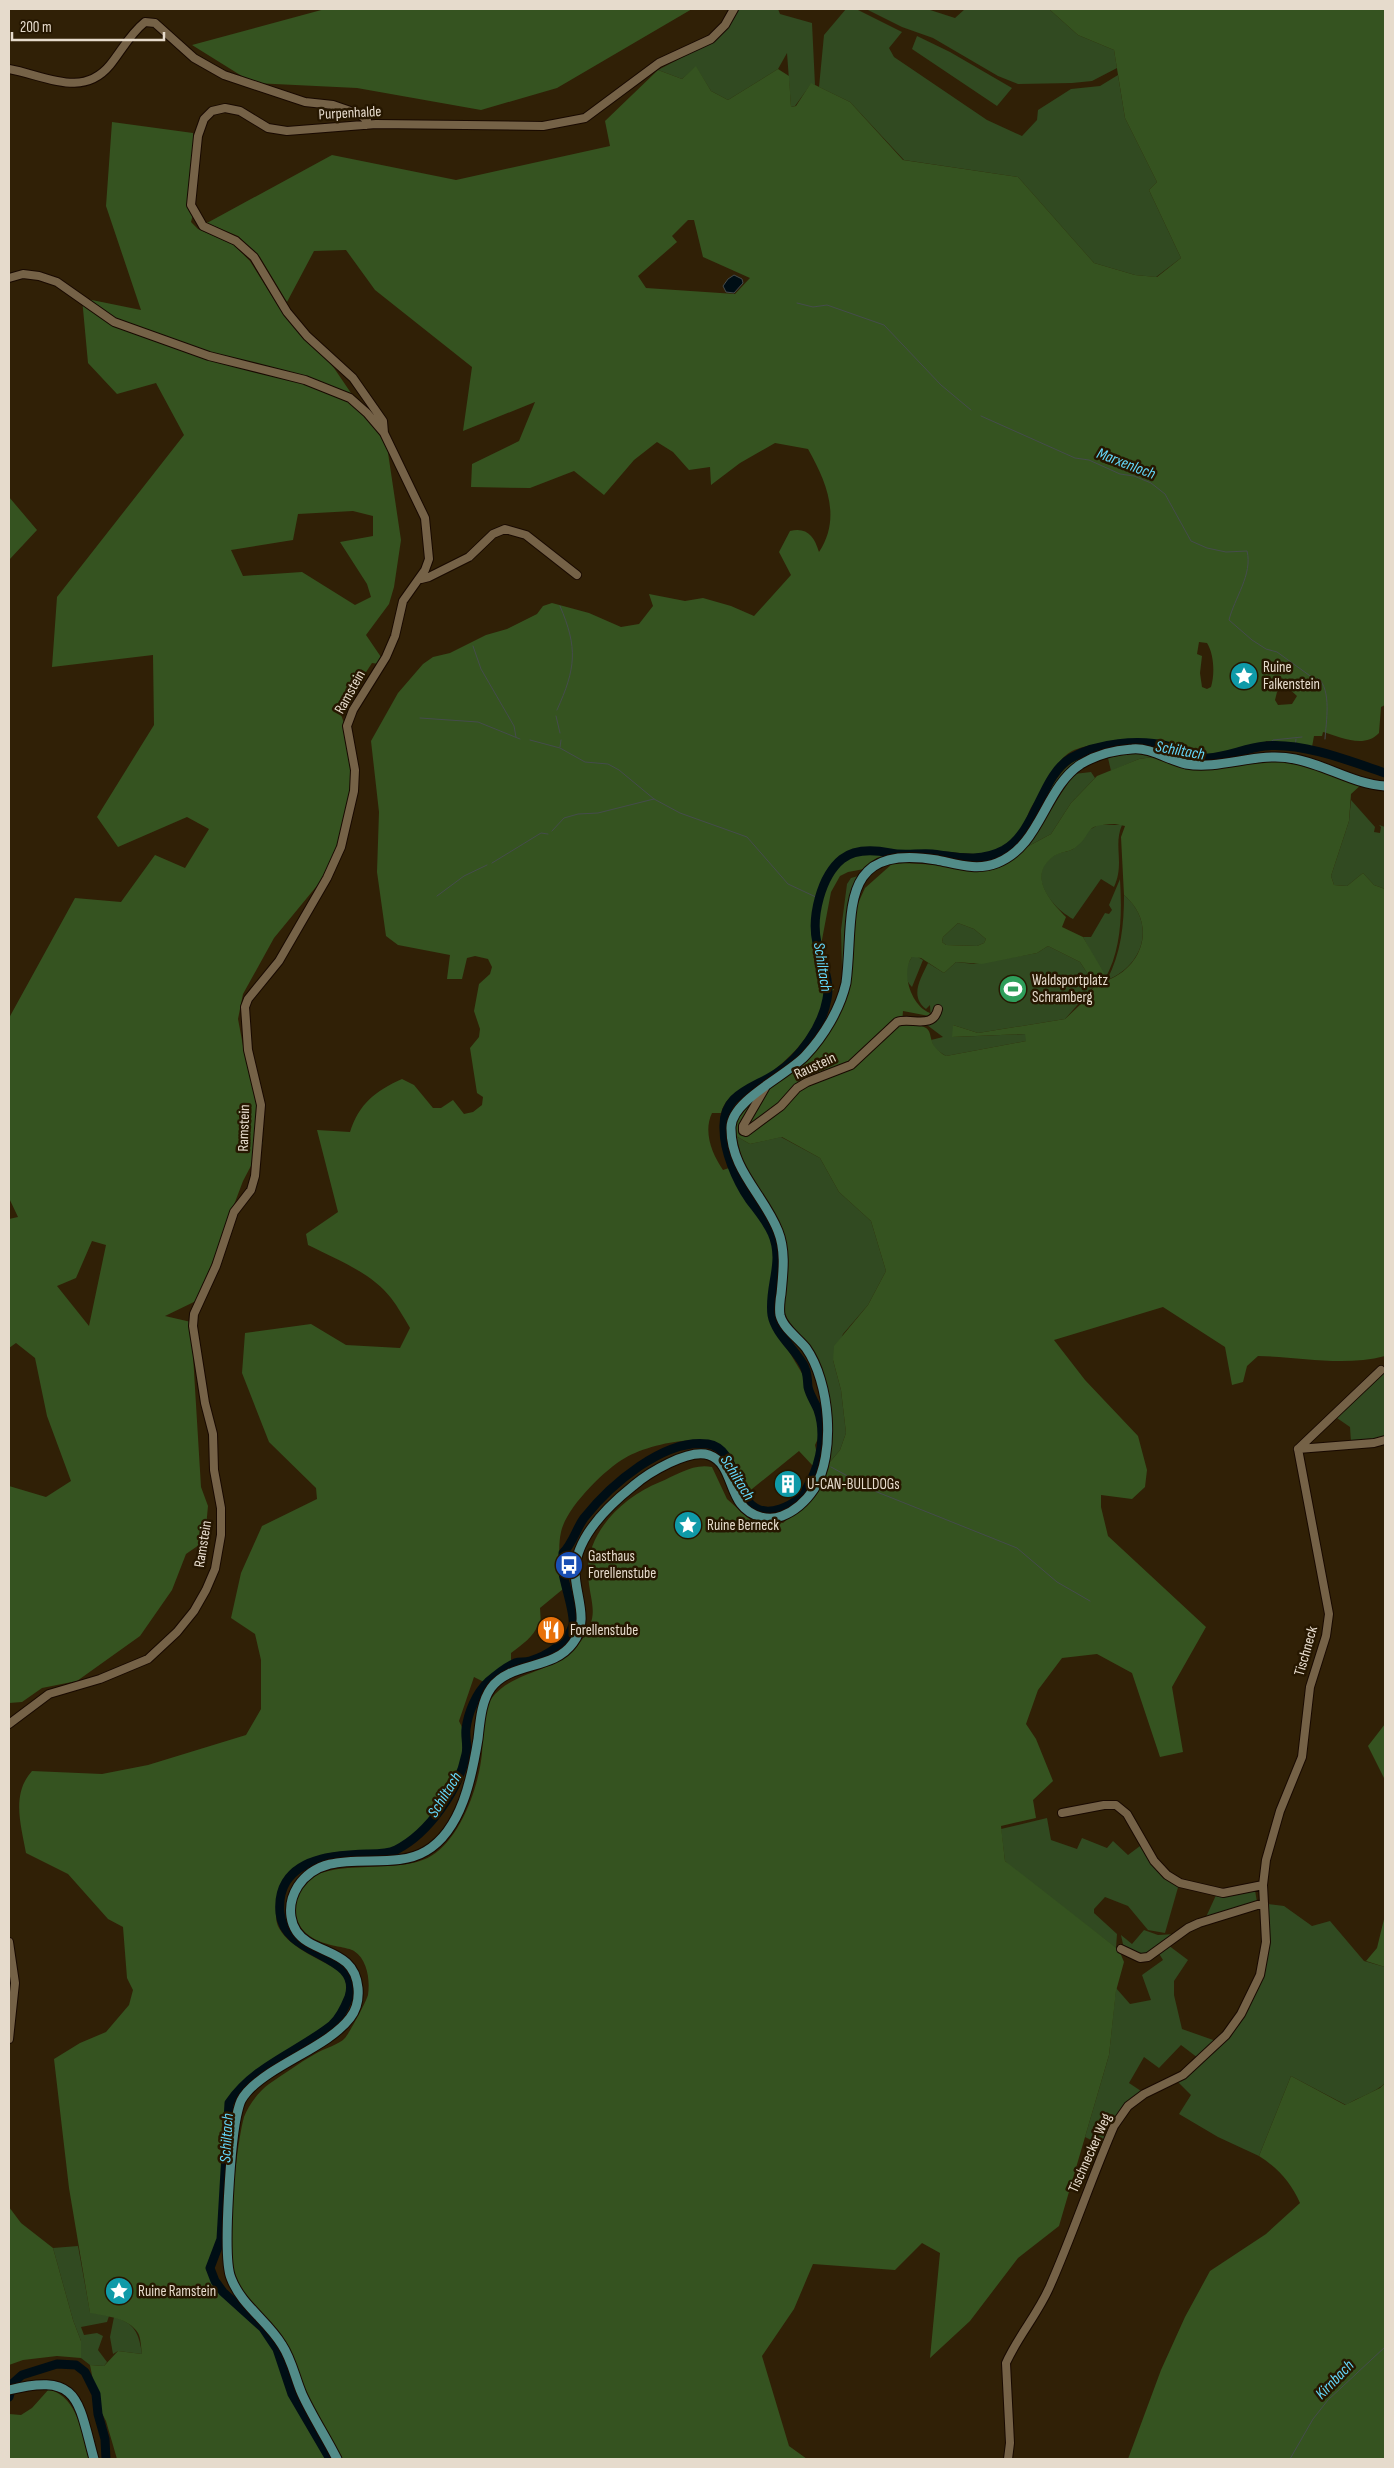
<svg xmlns="http://www.w3.org/2000/svg" width="1394" height="2468" font-family="'Sofia Sans Condensed',sans-serif">
	<style>
		.green { fill: #314a21 }
		.forest { fill: #355320; fill-rule: evenodd }
		.water { fill: #000e15; stroke: #454c4c }
		.lines { fill: none; stroke-linecap: round; stroke-linejoin: round }
		.stream { stroke: #454c4c; stroke-width: 1 }
		.river { stroke: #000e15; stroke-width: 9 }
		.minor-casing { stroke: #180900; stroke-width: 10 }
		.major-casing { stroke: #180900; stroke-width: 11 }
		.minor { stroke: #756247; stroke-width: 8 }
		.major { stroke: #528c89; stroke-width: 9 }
		.labels { text-anchor: middle; dominant-baseline: central; stroke-width: 5; stroke-linejoin: round; paint-order: stroke }
		.street-label { font-size: 15px; fill: #e6dbcc; stroke: #261700 }
		.poi-label { font-size: 15px; fill: #e6dbcc; stroke: #261700; text-anchor: start }
		.water-label { font-size: 16px; font-style: italic; fill: #64d8fb; stroke: #261700 }
	</style>
	<rect width="100%" height="100%" fill="#302006"/>
	<path class="green" d="M737,9h41l2,5 32,9 3,62 -4,-1 -16,22 -4,1 -4,-54 -9,16 -50,31 -17,-9 -15,-24 -14,12 -24,-9 40,-21z
		M846,9h10l46,23 -13,16 5,9 93,63 35,16 15,-16 1,-10 33,-21 29,-3 18,-11 7,43 32,64 -8,8 32,68 -25,19 -21,-2 -41,-12 -76,-86 -114,-17 -54,-58 -31,-15 5,-52z
		M866,9h61l28,9 10,-9h84l29,26 36,15 3,18 -25,13 -20,2 -54,1 -20,-8 -65,-38 -31,-11z
		M917,36l33,16 62,36 -15,18 -85,-57z
		M1113,747l-25,10 -58,71c5,-13 12,-23 18,-35 18,-31 31,-39 65,-46z
		M1134,753l19,4 -14,2 -28,12 -3,-13z
		M1091,772l4,6 -24,25 -20,31 -26,14 49,-74z
		M1351,800l24,27 -1,5 6,1 1,-6 -2,-2 6,2v62l-11,-4 -11,-12 -16,13 -13,-1 -3,-9 18,-55z
		M1098,825h24c-9,21 3,38 -8,62l-13,-8 -28,40c-21,-11 -49,-45 -18,-64 5,-3 13,-3 18,-6 7,-4 9,-13 15,-18 2,-2 7,-4 10,-6z
		M858,876l-6,15 -7,79 -3,1 -1,-41 6,-46 4,-6z
		M1120,879c2,34 2,69 -15,100l-22,-42h8l14,-24 4,1 3,-4 -3,-5z
		M1124,895c32,27 21,70 -17,85 14,-27 17,-55 17,-85z
		M958,923l16,6 12,10 -2,4 -7,3 -31,-1 -4,-3 1,-5z
		M1048,946l32,16 15,23 -30,34 -87,14 -25,-8v12l73,-3v7l-80,15 -11,-7 -4,-9 12,-3 -16,-12 4,-4 -1,-16 -4,4c-17,-13 -5,-31 2,-46l16,10 12,-11 18,2 63,-11z
		M916,956l7,4 -11,27c-9,-8 -7,-20 0,-30z
		M736,1136l14,8 31,-7 39,21 19,34 32,29 15,50 -18,34 -25,29 -10,26 8,30 5,43 -6,17 -10,12 1,-41 -3,-25 -44,-83 2,-58 -3,-22 -6,-14 -19,-29 -16,-32z
		M1385,1369v69l-34,4 -1,-15 -16,-11z
		M1047,1818l4,22 26,9 5,-11 25,10 6,-7 15,14 12,-9 5,3 34,35 -14,49 -17,-3 -20,-24 -23,-9 -11,12v4l23,21 -1,14 -104,-80 -7,-7 -4,-32z
		M1255,1890l2,12 -51,15 11,-24z
		M1267,1904l17,2 28,20 18,-5 34,40 21,6v116c-10,10 -27,14 -39,22l-55,-29 -32,80 -41,-19 -39,-23 12,-19 -14,-14 41,-36 44,-68z
		M1144,1930l14,5 18,-1 -33,23 -19,-8 -3,-14 11,9z
		M1168,1945l20,15 -14,21v14l8,34 34,12 -18,17 -17,-13 -22,23 -15,-11 -15,26 12,8c-20,16 -29,31 -38,55l-18,-9 24,-82 7,-67 14,16 21,-4 -9,-25 21,-15 -5,-8z
		M78,2246l12,66 19,4 -2,6 -26,5 3,8 13,-2 6,3 -5,14 9,12 -3,4 -14,-1 -9,-7v-17l-8,-21 -20,-72z
		M114,2317c21,6 25,17 28,37l-24,-3 -5,3 -3,-17z"/>
	<path class="forest" d="M325,9h367l-135,79 -76,22 -124,-22 -104,-5 -61,-38z
		M1049,9h336v696l-4,2 -2,26c-15,16 -38,4 -56,-1l-1,4h-8l-2,11 -35,-2v-3l-11,-1 -1,2c-22,3 -45,14 -67,12 -13,-2 -24,-9 -36,-13 -21,-5 -71,0 -90,9 -14,7 -22,27 -28,40 -3,7 -9,9 -12,15 -5,8 -6,18 -13,27 -21,29 -50,20 -80,18 -16,-1 -33,1 -50,1l1,5 -26,12 -16,3 -8,4 -9,16 -10,53 13,45 -10,3c-4,37 -34,67 -64,87 -16,10 -33,12 -39,33h-9c-9,19 0,41 11,57l9,-3 14,32 26,39 4,28 -7,52 34,57 18,57 -6,13 3,15 -5,6 -14,-15 -52,42c-12,-14 -12,-40 -29,-48 -23,-11 -71,0 -93,13 -21,12 -59,50 -64,74 -4,18 0,39 2,57l-23,19 1,16 -3,1c-5,12 -15,19 -27,28v10l-27,19 -10,-5 -15,44c9,15 4,39 -3,55 -10,22 -39,65 -64,73 -19,6 -41,0 -61,4 -30,6 -55,25 -55,57 0,6 0,13 3,18 12,22 45,32 65,46 6,20 0,32 -13,48l-74,48 -20,17 -10,16 -10,137 -9,27 13,27 18,14 22,23 17,25 13,37 37,66h-211l-11,-38 -8,-15 -8,-41 14,1 14,-15 24,3c-1,-6 -1,-16 -4,-21 -9,-15 -32,-17 -48,-20l-21,-125 -15,-129 26,-16 26,-11 23,-27 4,-15 -6,-12 -4,-51 -15,-8 -40,-45 -42,-21c-5,-28 -15,-59 6,-82l70,3 46,-9 98,-30 15,-26v-49l-6,-26 -24,-16 10,-45 21,-47 55,-27 -1,-11 -47,-46 -27,-69 3,-40 66,-9 35,21 54,3 10,-20c-6,-10 -12,-21 -19,-30 -19,-25 -55,-39 -83,-53l-2,-11 32,-22 -21,-82 33,2c9,-28 25,-41 52,-53l12,6 19,23h8l12,-8 11,14 9,-2 9,-7 1,-8 -6,-4 -7,-45 9,-11 1,-8 -6,-18 5,-27 11,-10 2,-7 -4,-8 -13,-3 -8,2 -5,21h-15l3,-24 -52,-10 -12,-9 -9,-64 2,-60 -8,-71 27,-48 25,-29 10,-7 17,-4 36,-18 21,-6 30,-15 6,-8 9,-3 37,10 32,14 18,-3 14,-18 -4,-12 36,7 18,-3 28,8 23,10 37,-41 -12,-23 11,-21c17,-4 24,5 29,21 23,-35 7,-71 -11,-103l-33,-6 -35,20 -29,22 -1,-18 -21,3 -16,-18 -16,-10 -23,18 -30,35 -30,-24 -44,17 -59,-1 1,-23 47,-23 16,-39 -72,29 9,-64 -97,-77 -29,-40 -32,1 -27,51 -27,-45 -22,-21 -31,-13 125,-68 124,25 154,-34 -5,-25 53,-51 24,9 14,-13 15,25 17,9 50,-31 11,7 2,31 5,-1 15,-23 39,19 53,58 115,17 76,86 41,12 22,2 24,-19 -32,-68 8,-8 -32,-64 -11,-68 -36,-15zM688,220h6l9,37 47,21 -15,16 -89,-6 -8,-12 39,-34 -5,-6zM1199,642l8,1c7,11 8,31 4,44l-4,2 -5,-2 -2,-14 2,-17 -5,-2zM1285,685l12,11 -5,8 -14,1 -3,-5 2,-8z
		M112,122l81,11 3,70 -5,19 7,7 36,16 16,16 28,45 56,62 53,78 14,94 -7,47 -5,17 -23,31 15,22 -2,7 -7,-1 -32,49 18,50 -24,103 -60,73 -31,56 -5,25 6,32 17,54 2,38 -20,38 -45,119 -33,16 26,6 10,165 7,19 -2,21 -7,18 -13,9 -14,36 -32,46 -63,45 -35,7 -20,14 -13,1v-217l37,11 25,-16 -24,-65 -12,-58 -19,-15 -7,5v-129l9,-2 -9,-19v-180l66,-120 46,4 34,-47 30,13 24,-39 -22,-12 -69,30 -21,-30 57,-92 -1,-70 -101,12 5,-70 127,-162 -28,-52 -39,11 -29,-31 -6,-65 59,12 -35,-104zM353,511l20,5v20l-33,6 27,42 4,13 -16,8 -53,-33 -59,4 -12,-26 62,-10 5,-26zM92,1241l14,4 -17,81 -32,-40 19,-8z
		M9,497l28,33 -28,30z
		M1153,757l36,10 100,-8 73,25 -11,10 -2,27 -18,55 3,9 13,1 16,-13 11,12 11,4v467c-41,11 -85,1 -127,0l-11,10 -4,16 -11,3 -7,-38 -62,-40 -109,33 31,40 53,56 9,34 -2,17 -13,12 -31,-4v12l7,29 98,91 -34,60 11,65 -23,5 -28,-84 -35,-19 -35,4 -24,32 -12,34 10,15 17,42 -20,19 3,18 -35,8 4,35 114,89 5,12 -8,29 -7,64 -50,171 -41,32 -48,63 -40,37 10,-105 -18,-10 -27,27 -82,-6 -19,45 -32,47 27,90 18,13h-467c-11,-22 -25,-44 -35,-67 -7,-18 -10,-35 -21,-51 -13,-21 -37,-37 -48,-59 -12,-25 0,-136 8,-165 4,-11 15,-26 25,-33 15,-10 30,-21 46,-30 9,-6 24,-9 30,-16 5,-6 21,-36 23,-43 2,-14 0,-35 -14,-44 -3,-2 -9,-3 -13,-4 -18,-3 -37,-9 -44,-27 -3,-8 -3,-18 1,-27 18,-41 97,-15 133,-37 30,-18 48,-70 51,-103 2,-19 -2,-37 9,-54 21,-29 66,-26 87,-54 24,-30 12,-39 10,-71 -2,-42 35,-77 72,-92 16,-7 34,-19 52,-15l15,32 28,25 28,-1 30,-27 17,-34 10,-12 6,-17 -5,-43 -8,-30 1,-14 34,-41 18,-34 -15,-50 -32,-29 -19,-34 -38,-21 -32,7 -14,-8 -2,-12 8,-16 51,-36 31,-33 15,-30 16,-99 10,-22 27,-24 12,-1 88,5 15,-5 18,-15 26,-14 20,-31 26,-27 42,-17zM1115,824l10,2 -4,11 3,58c32,27 21,70 -16,85l-25,-43 -21,-10 4,-10c-16,-16 -39,-42 -12,-61 6,-4 15,-4 21,-8 20,-16 6,-23 40,-24zM958,923l16,6 12,10 -2,4 -7,3 -31,-1 -4,-3 1,-5zM1048,946l32,16 15,23 -14,19 -16,15 -87,14 -25,-8 -1,12 73,-3 1,7 -80,15c-20,-11 -12,-23 -20,-28 -6,-4 -17,-4 -24,-5l1,-12 26,5 1,-3c-18,-6 -30,-40 -18,-56l9,1 23,15 12,-11 26,2 55,-11z
		M1385,1724v56l-17,-34z
		M1385,1915v52l-19,-6 11,-13z
		M1291,2076l54,29 35,-17 5,-5v376h-257l33,-89 24,-53 25,-46 56,-37 34,-31c-9,-20 -22,-35 -41,-47z
		M9,2207l12,16 32,25 20,72 8,21v17l-24,-2 -34,4 -14,5z
		M49,2389c30,10 32,43 40,70h-80v-45l12,1 11,-7z"/>
	<path class="water" d="M734,275l8,4 1,4 -9,10 -8,-1 -3,-6 5,-7z"/>
	<g class="lines">
		<path class="stream" d="M797,303l16,4 14,-2 57,20 57,60 30,25
			M981,416l94,42 14,2 31,14 14,2 17,7 14,11 26,47 16,7 19,4 21,-1c6,23 -13,48 -18,69l23,20 14,9 11,3 36,26
			M473,646l8,23 33,57 2,11
			M1318,678c14,12 8,44 7,61
			M557,710c19,-42 21,-62 3,-104
			M556,716l4,17
			M420,718l58,4 42,17
			M530,740l30,8 25,14 23,2 11,6 35,29 26,14 67,24 41,47 30,14
			M1267,745l6,-5 29,-3
			M560,747l1,-7
			M1295,748l1,-9
			M552,831l12,-13 14,-4 20,-1 56,-14
			M492,863l49,-30 7,1
			M437,896l27,-20 23,-11
			M831,1467l46,25 140,56 40,34 33,19
			M1290,2459l23,-40 15,-19 57,-53"/>
		<path class="river" d="M9,2397l4,-14 9,-8 35,-11 19,1 9,7 11,22 2,20 7,25 1,20
			M330,2459l-38,-65 -15,-45 -14,-21 -40,-36 -8,-11 -5,-13 11,-29 8,-136c25,-37 69,-51 103,-78 8,-7 13,-18 17,-28 14,-44 -65,-39 -69,-84 -1,-11 0,-21 6,-31 16,-26 55,-27 82,-28 8,0 21,0 28,-4 33,-17 63,-60 70,-96 2,-8 -1,-17 0,-25 2,-16 10,-36 22,-47 8,-7 18,-15 27,-19 5,-2 10,0 15,-2 17,-5 38,-18 43,-36 2,-11 -8,-39 -10,-52 -1,-6 0,-13 0,-20 10,-10 13,-24 21,-35 26,-33 80,-80 124,-74 36,5 23,81 72,65 14,-4 24,-14 30,-27 11,-21 16,-49 8,-72 -3,-8 -8,-14 -10,-23 -1,-9 0,-15 -5,-23 -9,-16 -28,-31 -31,-49 -4,-29 13,-52 0,-82 -6,-13 -15,-23 -23,-34 -13,-19 -25,-48 -25,-70 -2,-36 29,-40 53,-56 23,-15 45,-46 50,-74 4,-19 -6,-38 -10,-56 -6,-26 4,-67 25,-84 14,-11 33,-9 48,-6 13,3 28,0 42,1 25,3 48,9 72,-4 33,-19 37,-75 67,-92 26,-15 68,-19 97,-12 14,4 24,13 40,12 19,-1 37,-10 57,-12 37,-4 85,15 120,27"/>
		<defs>
			<path id="minor" d="M9,69c35,6 73,30 101,-4 12,-15 20,-31 35,-43l10,1 39,35 30,17 81,27 28,3 26,9 8,6 -1,5
				M9,278l14,-4 16,2 18,6 57,40 95,34 96,24 45,18 17,15 17,20 41,85 4,41 -4,11 -22,31 -8,35 -9,21 -33,53 -6,16 8,44 -1,21 -13,56 -14,31 -48,83 -31,38 -3,8 3,43 13,55 -6,71 -4,14 -17,22 -18,54 -22,48 -1,12 12,77 8,31 1,36 7,38v27l-6,34 -9,21 -12,21 -17,21 -29,27 -48,20 -51,15 -40,30
				M384,433l-1,-12 -30,-43 -46,-42 -20,-24 -33,-55 -18,-16 -33,-15 -12,-21 7,-69 6,-17 8,-8 13,-3 15,3 28,17 19,3 89,-7 167,2 42,-8 74,-55 52,-24 14,-14 9,-16
				M421,579l8,-2 40,-20 24,-23 12,-5 21,6 51,40
				M765,1088l-22,38v5l3,1 35,-26 16,-18 10,-6 44,-17 46,-43c14,-5 36,8 41,-13
				M1298,1449l83,-79
				M1298,1449l76,-6 11,-3
				M1062,1813l42,-8h12l11,9 27,47 13,14 13,8 43,10 40,-8
				M9,1942l6,41 -6,56
				M1121,1949l19,9 8,-1 40,-29 11,-5 65,-20
				M1008,2459l2,-16 -4,-80c12,-27 32,-49 44,-77 23,-52 41,-107 64,-160l14,-20 16,-12 39,-19 43,-40 15,-21 19,-39 6,-33 -3,-57 3,-25 14,-49 22,-54 8,-70 16,-51 3,-22 -31,-165"/>
			<path id="major" d="M9,2390c71,-18 69,11 85,69
				M337,2459c-11,-22 -25,-43 -35,-65 -7,-16 -10,-34 -20,-49 -14,-24 -41,-40 -51,-67 -9,-21 0,-142 7,-168 2,-8 3,-11 9,-18 25,-28 81,-45 103,-74 7,-9 9,-19 8,-30 -3,-32 -28,-33 -50,-46 -20,-12 -22,-37 -10,-56 29,-43 90,-12 128,-35 36,-21 46,-75 52,-112 2,-17 3,-37 13,-51 20,-27 62,-17 82,-45 17,-23 2,-47 2,-72 1,-34 33,-65 58,-85 15,-13 56,-38 76,-31 28,10 16,53 52,62 8,2 13,2 21,-1 13,-5 24,-15 32,-27 22,-35 16,-107 -8,-141 -8,-10 -23,-20 -26,-33 -1,-5 0,-16 1,-21 2,-21 5,-43 -3,-63 -14,-36 -48,-62 -47,-104 1,-27 55,-51 74,-71 19,-20 35,-47 41,-73 9,-69 -11,-140 91,-123 20,4 40,11 60,3 44,-17 47,-75 84,-99 15,-9 34,-14 51,-15 18,-2 36,11 54,15 36,6 72,-13 109,-5 31,6 59,25 90,27"/>
		</defs>
		<use href="#minor" class="minor-casing"/>
		<use href="#major" class="major-casing"/>
		<use href="#minor" class="minor"/>
		<use href="#major" class="major"/>
	</g>
	<defs>
		<symbol id="sight-disc" viewBox="-11 -11 22 22"><circle r="9.5" fill="#0f9aa8" stroke="#261700"/><path d="M0-6L1.8-2.2L6-1.7L2.9 1.2L3.7 5.4L0 3.3L-3.7 5.4L-2.9 1.2L-6-1.7L-1.8-2.2Z" fill="#fff"/></symbol>
		<symbol id="stadium-disc" viewBox="-11 -11 22 22"><circle r="9.5" fill="#2e9e5b" stroke="#261700"/><path d="M0-5a6.5 5 0 1 0 0 10a6.5 5 0 1 0 0-10ZM-3.5-1.8h7v3.6h-7Z" fill="#fff"/></symbol>
		<symbol id="building-disc" viewBox="-11 -11 22 22"><circle r="9.5" fill="#0f9aa8" stroke="#261700"/><path d="M-4-6H4V6H1V3H-1V6H-4ZM-2.5-4.3h1.7v1.8h-1.7ZM.8-4.3h1.7v1.8H.8ZM-2.5-1h1.7V.8h-1.7ZM.8-1h1.7V.8H.8Z" fill="#fff"/></symbol>
		<symbol id="bus-disc" viewBox="-11 -11 22 22"><circle r="9.5" fill="#1a4fb4" stroke="#261700"/><path d="M-5-6H5V4H4V6H2V4H-2V6H-4V4H-5ZM-3.5-4V0h7V-4ZM-3.5 1.2v1.5H-2V1.2ZM2 1.2v1.5H3.5V1.2Z" fill="#fff"/></symbol>
		<symbol id="restaurant-disc" viewBox="-11 -11 22 22"><circle r="9.5" fill="#e8710a" stroke="#261700"/><path d="M-5-6h1v4h1v-4h1v4h1v-4h1v5L-1.5 .5V6h-2V.5L-5-1ZM5-6V6H3V1.5H1.5Q1.5-4 5-6Z" fill="#fff"/></symbol>
	</defs>
	<g fill-rule="evenodd">
		<use href="#sight-disc" x="1228" y="660" width="32" height="32"/>
		<use href="#stadium-disc" x="997" y="973" width="32" height="32"/>
		<use href="#building-disc" x="772" y="1468" width="32" height="32"/>
		<use href="#sight-disc" x="672" y="1509" width="32" height="32"/>
		<use href="#bus-disc" x="553" y="1549" width="32" height="32"/>
		<use href="#restaurant-disc" x="535" y="1614" width="32" height="32"/>
		<use href="#sight-disc" x="103" y="2275" width="32" height="32"/>
	</g>
	<g class="labels">
		<g class="street-label">
			<text transform="translate(350 113) rotate(-3)">Purpenhalde</text>
			<text transform="translate(350 692) rotate(-61)">Ramstein</text>
			<text transform="translate(815 1066) rotate(-25)">Raustein</text>
			<text transform="translate(244 1128) rotate(-88)">Ramstein</text>
			<text transform="translate(203 1544) rotate(-81)">Ramstein</text>
			<text transform="translate(1306 1651) rotate(-74)">Tischneck</text>
			<text transform="translate(1090 2153) rotate(-66)">Tischnecker Weg</text>
		</g>
		<g class="poi-label">
			<text x="1263" y="667">Ruine<tspan x="1263" dy="17">Falkenstein</tspan></text>
			<text x="1032" y="980">Waldsportplatz<tspan x="1032" dy="17">Schramberg</tspan></text>
			<text x="807" y="1484">U-CAN-BULLDOGs</text>
			<text x="707" y="1525">Ruine Berneck</text>
			<text x="588" y="1556">Gasthaus<tspan x="588" dy="17">Forellenstube</tspan></text>
			<text x="570" y="1630">Forellenstube</text>
			<text x="138" y="2291">Ruine Ramstein</text>
		</g>
		<g class="water-label">
			<text transform="translate(1126 464) rotate(21)">Marxenloch</text>
			<text transform="translate(1180 751) rotate(10)">Schiltach</text>
			<text transform="translate(822 967) rotate(81)">Schiltach</text>
			<text transform="translate(737 1478) rotate(58)">Schiltach</text>
			<text transform="translate(445 1795) rotate(-58)">Schiltach</text>
			<text transform="translate(227 2138) rotate(-87)">Schiltach</text>
			<text transform="translate(1335 2380) rotate(-46)">Kirnbach</text>
		</g>
	</g>
	<rect width="1394" height="2468" fill="none" stroke="#e6dbcc" stroke-width="20"/>
	<path d="M12 32v8h152v-8" fill="none" stroke="#e6dbcc" stroke-width="2.5"/>
	<text x="20" y="32" font-size="15" fill="#e6dbcc" stroke="#261700" stroke-width="4" paint-order="stroke">200 m</text>
</svg>
